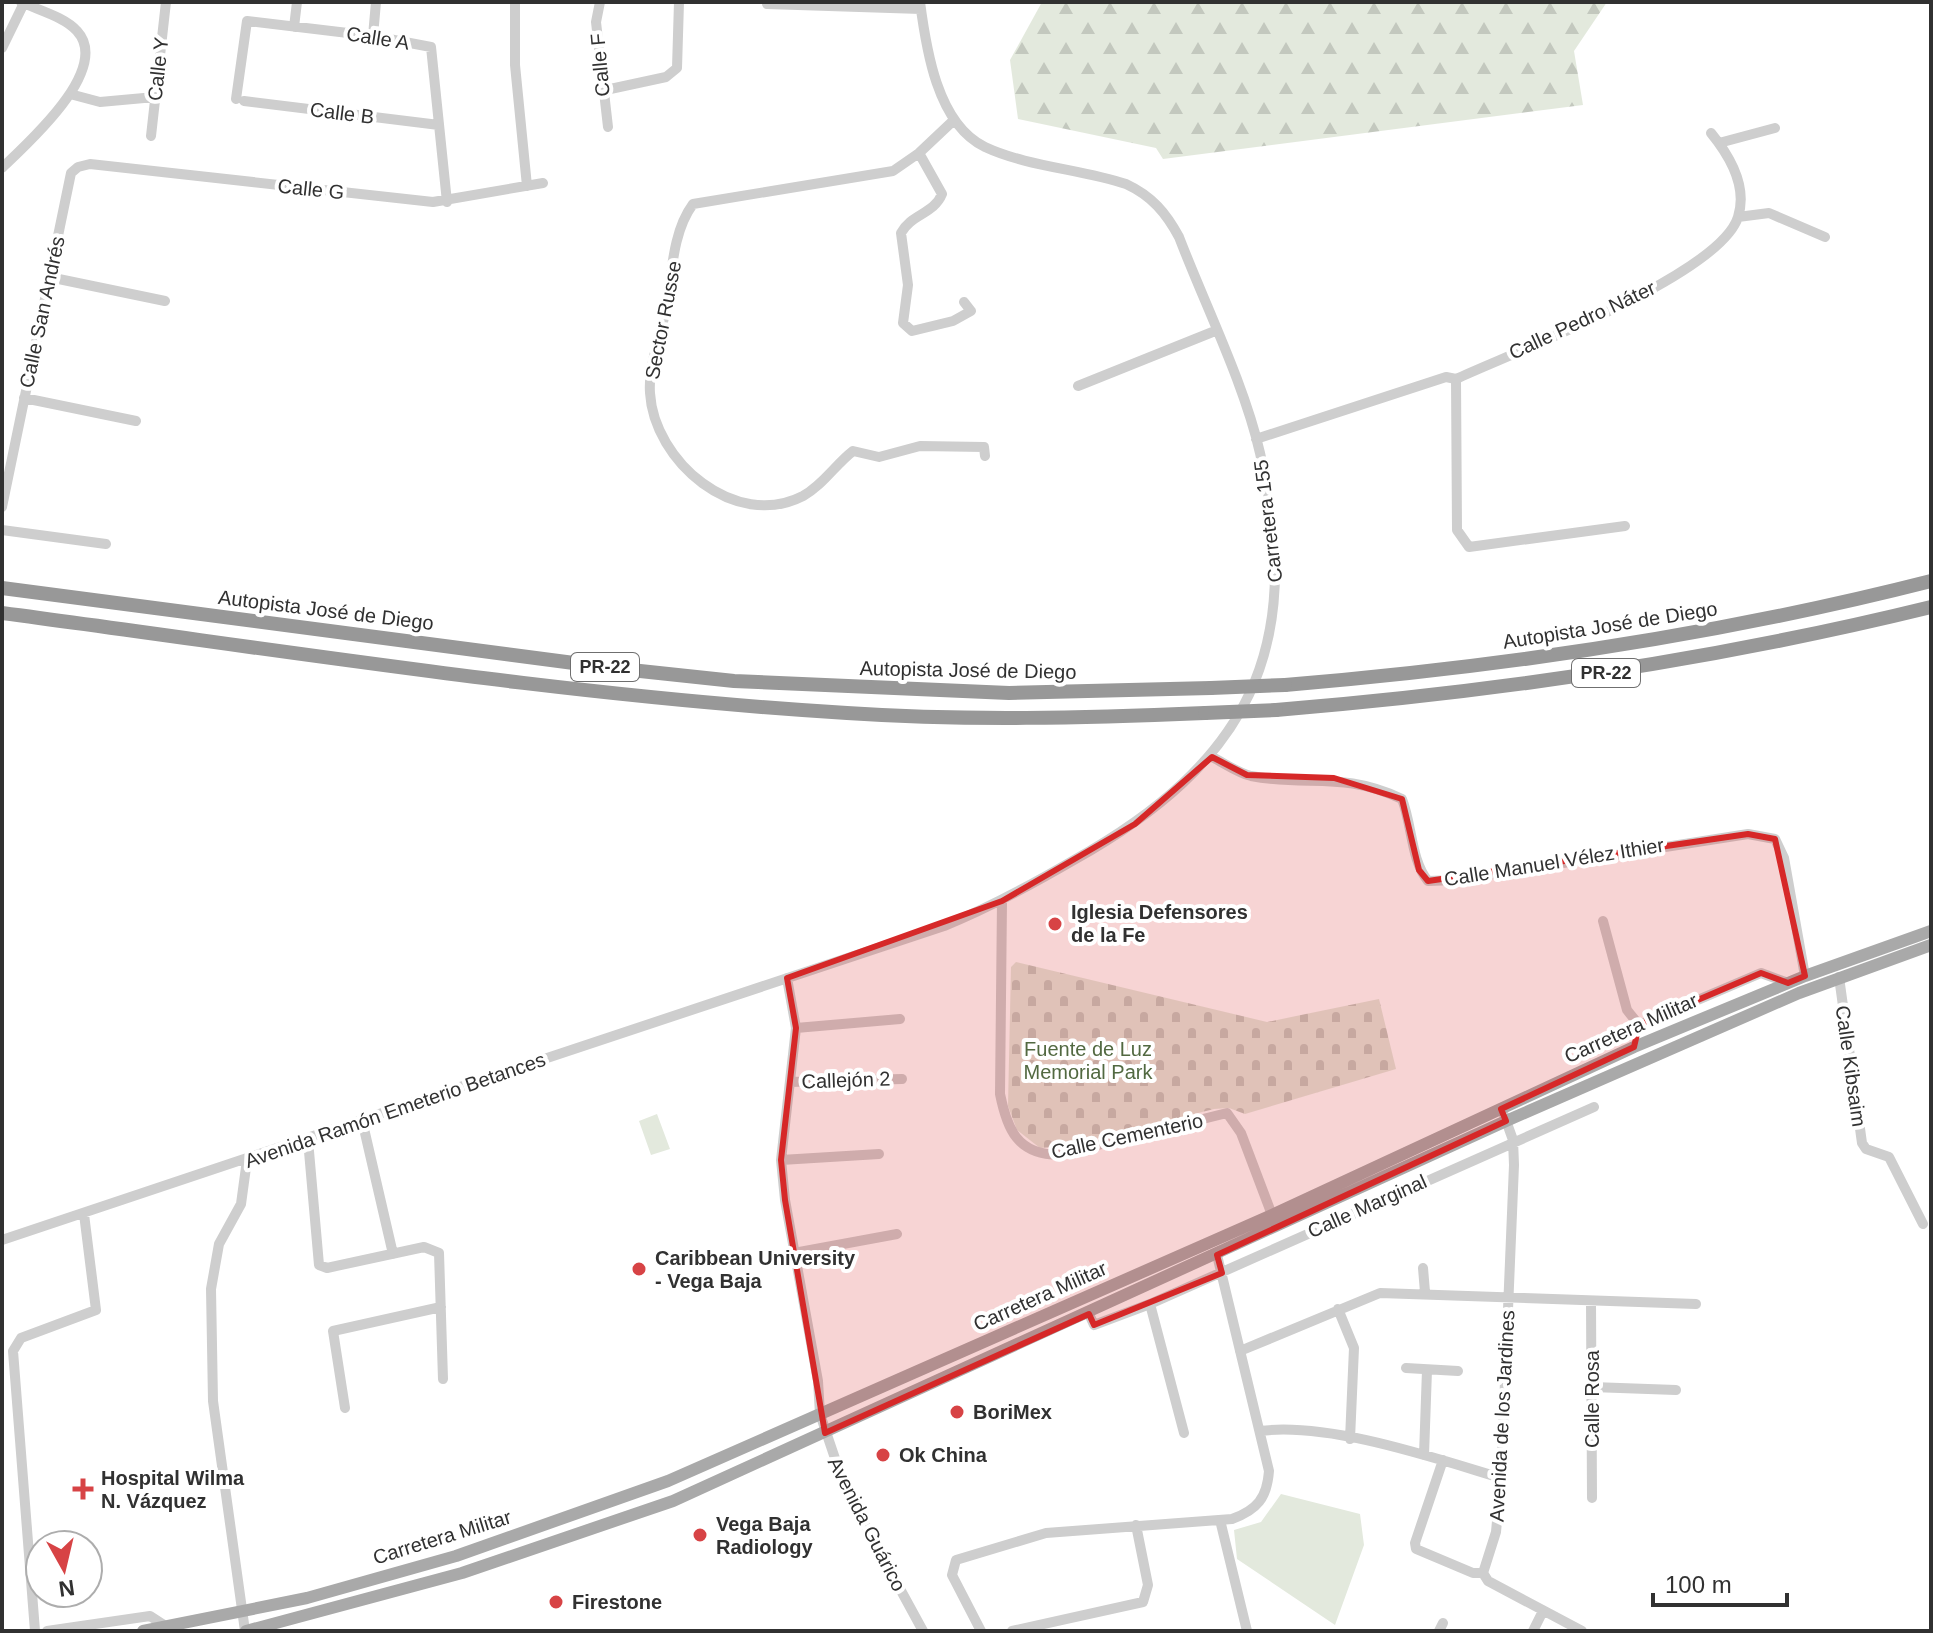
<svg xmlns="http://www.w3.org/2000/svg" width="1933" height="1633" font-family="Arial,sans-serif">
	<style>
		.forest { fill: url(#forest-firs) }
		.cemetery { fill: url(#cemetery-stones) }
		.pitch { fill: #e3e9dd }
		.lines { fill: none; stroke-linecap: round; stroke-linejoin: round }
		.minor { stroke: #cecece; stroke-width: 10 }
		.major { stroke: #a9a9a9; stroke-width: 12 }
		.highway { stroke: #989898; stroke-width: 14 }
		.highway-bridge { stroke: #989898; stroke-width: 14 }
		.marked { fill: #d62828; fill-opacity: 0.2; stroke: #d62828; stroke-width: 6; stroke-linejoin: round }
		.poi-dot { fill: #d74345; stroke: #fff; stroke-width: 3 }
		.labels { text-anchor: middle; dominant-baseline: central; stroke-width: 8; stroke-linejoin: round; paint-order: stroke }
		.shield { fill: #fff; stroke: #6f6f6f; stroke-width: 2 }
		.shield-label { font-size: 18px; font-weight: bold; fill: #313131 }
		.street-label { font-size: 20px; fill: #313131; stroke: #fff }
		.poi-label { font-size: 20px; font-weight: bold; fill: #313131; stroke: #fff; text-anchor: start }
		.park-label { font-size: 20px; fill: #526941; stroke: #fff }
	</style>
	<defs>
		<pattern id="forest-firs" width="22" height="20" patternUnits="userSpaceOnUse" patternTransform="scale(2)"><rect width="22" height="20" fill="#e3e9dd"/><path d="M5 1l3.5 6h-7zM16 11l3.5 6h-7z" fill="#c3c8be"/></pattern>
		<pattern id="cemetery-stones" width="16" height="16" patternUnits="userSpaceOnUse" patternTransform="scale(2)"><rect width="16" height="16" fill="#e3e9dd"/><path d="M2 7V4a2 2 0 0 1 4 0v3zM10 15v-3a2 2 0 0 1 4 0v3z" fill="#c3c8be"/></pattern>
	</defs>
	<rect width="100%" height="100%" fill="#fff"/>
	<path class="forest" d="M1042,2h565l-33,49 9,54 -420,54 -7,-11 -138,-29 -8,-59z"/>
	<path class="cemetery" d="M1016,962l251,60 112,-23 17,70 -151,45 -16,-6 -15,1 -147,37 -27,2 -23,-18 -9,-24 3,-139z"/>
	<path class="pitch" d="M657,1114l13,35 -19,6 -12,-34z
		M1281,1494l79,20 4,31 -29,80 -98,-66 -3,-29 27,-8z"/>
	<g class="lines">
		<path class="minor" d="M515,2v63l12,121
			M600,2l-4,20 12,105
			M767,4l154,5
			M294,27l3,-25
			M373,36l3,-34
			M2,48l22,-45
			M601,91l65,-14 11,-9 2,-66
			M70,94l30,8 55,-5
			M236,99l11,-78 126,15 58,11 16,155
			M244,101l195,24
			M954,120l-35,33 -26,18 -200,33c-20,27 -21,67 -26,100 -5,28 -19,61 -17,89 4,68 85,138 153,103 20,-11 32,-31 50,-45l26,6 41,-11 64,1 1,9
			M151,136l15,-134
			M1719,143l56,-15
			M919,153l23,41c-8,20 -31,20 -41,39l7,52 -5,38 9,8 41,-10 18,-10 -7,-9
			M2,168c26,-25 110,-99 75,-137 -12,-14 -39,-21 -56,-29
			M1738,217l31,-4 56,24
			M49,277l116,24
			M1456,379c58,-27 264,-104 282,-162 10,-31 -9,-62 -27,-84
			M1456,379l1,151 12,17 156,-21
			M1078,386l137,-55
			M24,398l112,23
			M1256,439l190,-62 10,2
			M2,507l69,-334 7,-6 12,-3 343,38 110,-19
			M2,530l104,14
			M1212,757c12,6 26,16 39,19 58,11 92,-5 151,23 10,25 9,62 26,82l28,-1 292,-46 27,5 9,19 21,118
			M1002,901l-2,193c7,35 17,60 58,61l169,-42 14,20 31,82
			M1603,921l24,89 12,15
			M1839,977l23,166 4,6 23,8 34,67
			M787,978l9,50 -15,132 4,40 33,181 2,33 25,74 78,143
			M1639,1025l122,-52 27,10
			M796,1028l104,-9
			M790,1082l112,-3
			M1504,1115l9,25 1,25 -13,313 -5,54 -13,41 5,8 94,50
			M362,1120l31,134
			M308,1140l11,125 8,3 97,-21 15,6 4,126
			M781,1160l98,-6
			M2,1240c314,-105 627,-210 942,-314 45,-18 87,-41 130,-66 173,-97 232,-209 186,-407 -16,-70 -55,-148 -81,-216 -13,-24 -27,-41 -53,-53 -45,-15 -98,-17 -141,-37 -48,-23 -59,-99 -65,-145
			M794,1253l103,-19
			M1423,1268l2,24
			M1591,1301l1,197
			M1150,1304l34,129
			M1338,1309l16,39 -4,91
			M1089,1314l5,11 56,-21 444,-197
			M1240,1351l140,-58 316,11
			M1406,1368l52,3
			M1592,1387l84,3
			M345,1408l-12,-77 108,-24
			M1260,1431c69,-9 174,27 241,47
			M1424,1455l3,-85
			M1443,1460l-28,83 1,6 57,24h10
			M1220,1520l27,111
			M35,1631l-22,-280 8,-13 75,-28 -12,-96
			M47,1631l103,-15 17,11
			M245,1631l-32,-230 -2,-112 8,-45 22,-40 6,-44
			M981,1631l-29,-56 4,-15 90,-27 186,-14c25,-9 35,-21 37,-48l-52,-216
			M1012,1631l131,-29 5,-17 -12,-60
			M1439,1631l4,-8
			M1533,1631l10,-20"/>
		<path class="major" d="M143,1631l164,-33 149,-42 212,-75 604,-266 362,-168 171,-71 126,-45
			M246,1631l216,-58 211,-72 833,-380 293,-128 132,-48"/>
		<path class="highway" d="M2,588l610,80 122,13 275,12 202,-5
			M2,613c281,37 562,83 845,100 119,8 239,5 358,0
			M1285,685c218,-18 434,-50 646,-104
			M1276,710c221,-18 439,-50 655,-103"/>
		<path class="highway-bridge" d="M1211,688l74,-3
			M1205,713l71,-3"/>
	</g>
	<path class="marked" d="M1212,757l35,18 87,3 68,21 17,71 9,11 320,-47 27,5 30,137 -17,7 -27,-10 -122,52 -5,22 -133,62 5,12 -289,134 5,18 -128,52 -5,-11 -264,119 -40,-233 -4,-40 15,-132 -9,-50 215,-77 133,-77z"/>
	<g class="poi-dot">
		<circle cx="1055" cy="924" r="8"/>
		<circle cx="639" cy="1269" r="8"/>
		<circle cx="957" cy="1412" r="8"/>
		<circle cx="883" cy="1455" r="8"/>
		<path d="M79 1477h8v8h8v8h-8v8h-8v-8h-8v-8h8z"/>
		<circle cx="700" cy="1535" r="8"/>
		<circle cx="556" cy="1602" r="8"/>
	</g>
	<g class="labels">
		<g class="shield">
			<rect x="571" y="653" width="68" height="28" rx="6"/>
			<rect x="1572" y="659" width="68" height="28" rx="6"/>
		</g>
		<g class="shield-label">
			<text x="605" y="667">PR-22</text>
			<text x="1606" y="673">PR-22</text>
		</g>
		<g class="street-label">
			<text transform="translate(378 38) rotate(9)">Calle A</text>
			<text transform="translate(600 65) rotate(-95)">Calle F</text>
			<text transform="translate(158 69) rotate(-84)">Calle Y</text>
			<text transform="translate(342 113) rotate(7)">Calle B</text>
			<text transform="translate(311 189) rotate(6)">Calle G</text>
			<text transform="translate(42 312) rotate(-78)">Calle San Andrés</text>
			<text transform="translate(663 320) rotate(-79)">Sector Russe</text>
			<text transform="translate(1582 320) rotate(-25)">Calle Pedro Náter</text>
			<text transform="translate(1268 521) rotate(-97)">Carretera 155</text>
			<text transform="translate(326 610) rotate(7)">Autopista José de Diego</text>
			<text transform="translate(1610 625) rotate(-9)">Autopista José de Diego</text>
			<text transform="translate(968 670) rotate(1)">Autopista José de Diego</text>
			<text transform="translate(1554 862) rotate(-9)">Calle Manuel Vélez Ithier</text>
			<text transform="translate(1631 1028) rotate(-24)">Carretera Militar</text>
			<text transform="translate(1851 1066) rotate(82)">Calle Kibsaim</text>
			<text transform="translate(846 1080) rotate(-2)">Callejón 2</text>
			<text transform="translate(395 1110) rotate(-19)">Avenida Ramón Emeterio Betances</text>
			<text transform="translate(1127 1136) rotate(-12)">Calle Cementerio</text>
			<text transform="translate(1367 1206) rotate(-24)">Calle Marginal</text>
			<text transform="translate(1040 1296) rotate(-24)">Carretera Militar</text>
			<text transform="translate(1592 1399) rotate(-90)">Calle Rosa</text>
			<text transform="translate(1502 1416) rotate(-87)">Avenida de los Jardines</text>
			<text transform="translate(867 1524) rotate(63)">Avenida Guárico</text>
			<text transform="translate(442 1537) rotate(-17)">Carretera Militar</text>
		</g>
		<g class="poi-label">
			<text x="1071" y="912">Iglesia Defensores<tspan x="1071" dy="23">de la Fe</tspan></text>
			<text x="655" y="1258">Caribbean University<tspan x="655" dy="23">- Vega Baja</tspan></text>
			<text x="973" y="1412">BoriMex</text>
			<text x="899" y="1455">Ok China</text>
			<text x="101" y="1478">Hospital Wilma<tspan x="101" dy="23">N. Vázquez</tspan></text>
			<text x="716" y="1524">Vega Baja<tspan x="716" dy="23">Radiology</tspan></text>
			<text x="572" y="1602">Firestone</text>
		</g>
		<g class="park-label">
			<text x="1088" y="1049">Fuente de Luz<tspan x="1088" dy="23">Memorial Park</tspan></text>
		</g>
	</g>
	<rect width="1933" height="1633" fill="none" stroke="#313131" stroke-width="8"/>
	<g transform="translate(64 1569) rotate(172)"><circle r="38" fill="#ffffff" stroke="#adadad" stroke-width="2"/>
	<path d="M0-6L14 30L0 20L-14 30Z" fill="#d74345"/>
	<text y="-12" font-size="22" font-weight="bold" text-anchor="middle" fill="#313131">N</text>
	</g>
	<path d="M1653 1593v12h134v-12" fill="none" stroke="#313131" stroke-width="4"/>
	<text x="1665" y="1593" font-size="24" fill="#313131" stroke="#ffffff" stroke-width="6" paint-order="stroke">100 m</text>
</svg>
